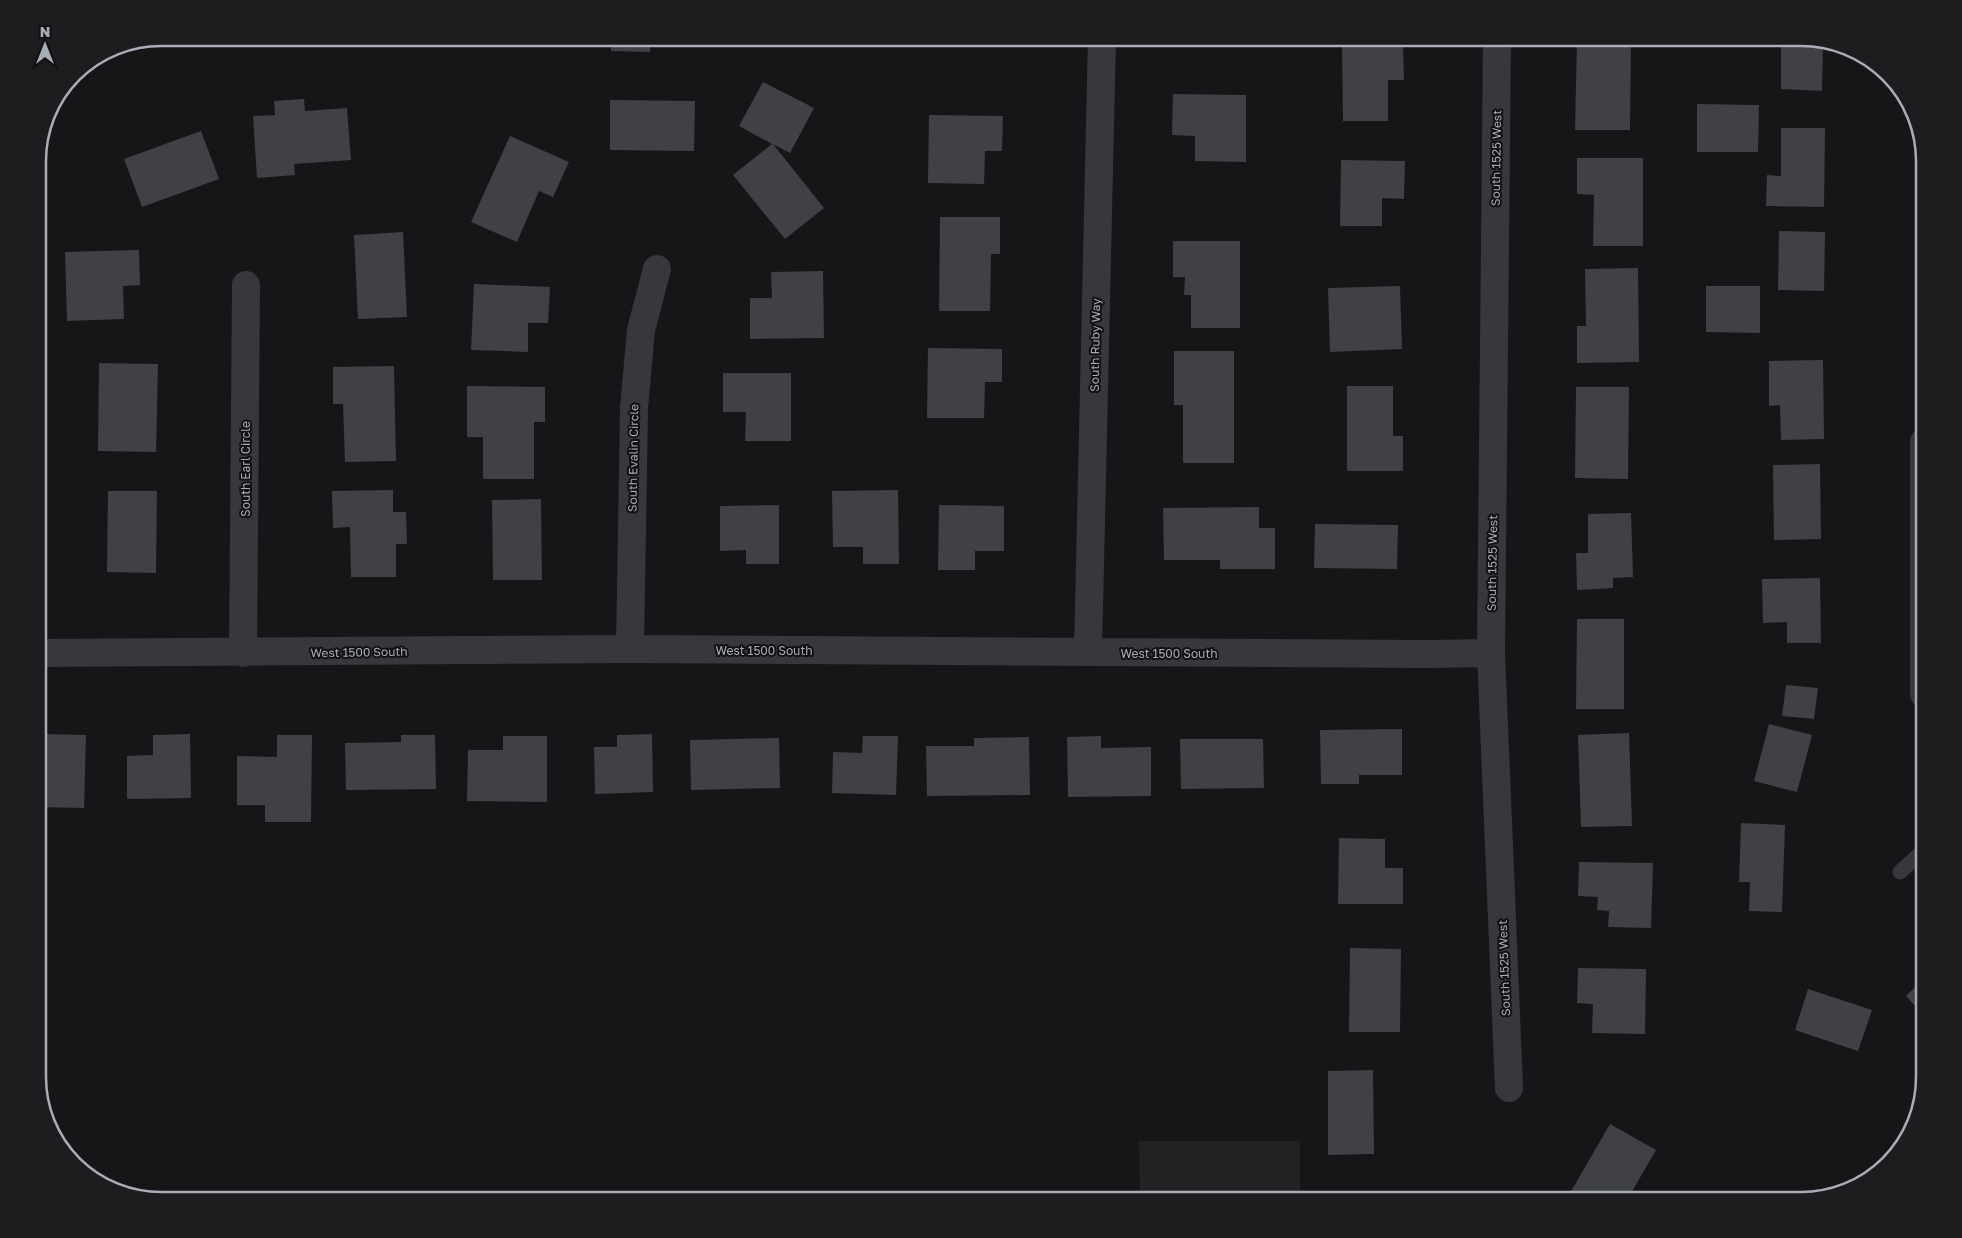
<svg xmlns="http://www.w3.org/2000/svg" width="1962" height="1238" font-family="'Golos Text',sans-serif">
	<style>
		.built { fill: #222225 }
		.building { fill: #404145 }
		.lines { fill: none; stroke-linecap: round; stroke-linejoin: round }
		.lane { stroke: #37383d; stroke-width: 15 }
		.street { stroke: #37383d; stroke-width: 28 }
		.labels { text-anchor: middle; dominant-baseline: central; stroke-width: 4; stroke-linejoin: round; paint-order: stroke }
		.street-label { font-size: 12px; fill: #a8adb8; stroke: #111113 }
		.rim { fill: none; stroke: #a8adb8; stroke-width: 2.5 }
	</style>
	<rect width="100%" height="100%" fill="#161618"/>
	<path class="built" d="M1139,1141h161v59h-160z"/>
	<path class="building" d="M480,37h42v8l-42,-1z
		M611,37h39v15l-39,-1z
		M974,37h24l-2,7z
		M1188,37h56v6h-56z
		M1766,37h35l22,7 -1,47 -41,-2v-45h-16z
		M1577,38l54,1 -1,91h-55z
		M1342,45h61l1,35h-16v41h-45z
		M763,82l51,26 -24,45 -17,-9 51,64 -39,31 -52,-64 39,-31 -33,-18z
		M1173,94l73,1v67l-51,-1v-25l-23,-1z
		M304,99l1,12 42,-3 4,52 -57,4 1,11 -38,3 -4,-62 22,-1 -1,-14z
		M610,100l85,1 -1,50 -84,-1z
		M1697,104l62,1 -1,47h-61z
		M929,115l74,1 -1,35h-17l-1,33 -56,-1z
		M1781,128h44l-1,79 -58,-1 1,-31 14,1z
		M201,131l18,48 -77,28 -18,-48z
		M510,136l59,26 -16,35 -14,-6 -22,51 -46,-20z
		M39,148h3l-1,32h-3z
		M1577,158h66v88h-50l1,-51 -17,-1z
		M1341,160l64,1 -1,38 -22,-1v28h-42z
		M940,217h60v37h-9l-1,57h-51z
		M1779,231l46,1 -1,59 -46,-1z
		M403,232l4,85 -49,2 -4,-84z
		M1173,241h67v87h-49v-33h-7l1,-18h-12z
		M139,250l1,35 -17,1 1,33 -57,2 -2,-69z
		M1638,268l1,94 -62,1v-37h9l-1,-57z
		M823,271l1,67 -74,1v-41h22l-1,-26z
		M474,284l76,3 -2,36h-20v29l-57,-2z
		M1400,286l2,63 -72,3 -2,-64z
		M1706,286h54v47l-54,-1z
		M928,348l74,1v33h-17l-1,36h-57z
		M1174,351h60v112h-51v-58h-9z
		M1823,360l1,79 -43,1 -1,-35 -11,1v-45z
		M99,363l59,1 -2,88 -58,-1z
		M394,366l2,95 -51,1 -2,-58h-10v-37z
		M723,373h68v68h-46l1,-29h-23z
		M467,386l78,1v35h-11v57h-51v-42h-16z
		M1347,386h46v50h10v35h-56z
		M1576,387h53l-1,92 -53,-1z
		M1820,464l1,75 -47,1 -1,-75z
		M393,490v22h13l1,32h-11v33h-45l-1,-50 -17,1 -1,-37z
		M898,490l1,74h-36v-17h-30l-1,-56z
		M108,491h49l-1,82 -49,-1z
		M541,499l1,81h-49l-1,-80z
		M779,505v59h-33v-14l-26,1v-45z
		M939,505l65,1v45h-29v19h-37z
		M1259,507v21h16v41h-55v-9h-56l-1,-52z
		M1631,513l2,64 -20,1v10l-36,2 -1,-37h12v-39z
		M1315,524l83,1 -1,44 -83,-1z
		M1820,578l1,65h-34v-21l-24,1 -1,-44z
		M1577,619h47v90h-48z
		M1786,685l32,3 -4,31 -32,-3z
		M1769,724l43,11 -15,57 -43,-11z
		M1402,729v46h-43v9h-38l-1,-54z
		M1629,733l3,93 -51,1 -3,-92z
		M43,734l43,1 -2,73 -46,-1v-52h5z
		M190,734l1,64 -64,1v-43l26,-1v-20z
		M652,734l1,58 -58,2 -1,-47h23v-12z
		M277,735h35l-1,87h-46v-17h-28v-49l40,1z
		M401,735h34l1,54 -90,1 -1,-47 56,-1z
		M503,736h44v66l-80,-1 1,-51h35z
		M863,736h35l-2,59 -64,-2 1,-41 29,1z
		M1101,736v12l50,-1v49l-83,1 -1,-60z
		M1029,737l1,58 -103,1 -1,-50h48v-8z
		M779,738l1,50 -89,2 -1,-50z
		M1180,739h83l1,49 -83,1z
		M1741,823l44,2 -3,87 -33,-1 1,-29h-11z
		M1339,838l46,1v29h18v36h-65z
		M1579,862l74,1 -2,65 -43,-1 1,-16 -12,-1 1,-13 -20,-1z
		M1350,948l51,1 -1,83h-51z
		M1578,968l68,1 -1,65 -53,-1 1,-29 -16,-1z
		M1924,978v38l-18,-20z
		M1808,989l64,21 -14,41 -63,-21z
		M1373,1070l1,84 -46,1v-84z
		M1610,1124l46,26 -29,50h-61z"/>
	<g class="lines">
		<path class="lane" d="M1900,872l24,-22"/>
		<path class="street" d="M1497,37l-6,616 18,435
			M1924,442v252
			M630,649l4,-241 7,-78 16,-61
			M1088,652l14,-615
			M38,653l592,-4 798,5 63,-1
			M243,653l3,-368"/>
	</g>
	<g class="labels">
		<g class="street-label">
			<text transform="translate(1496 158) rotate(-89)">South 1525 West</text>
			<text transform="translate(1095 345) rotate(-89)">South Ruby Way</text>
			<text transform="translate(633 458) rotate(-89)">South Evalin Circle</text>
			<text transform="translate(245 469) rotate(-90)">South Earl Circle</text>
			<text transform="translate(1492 563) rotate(-89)">South 1525 West</text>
			<text x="764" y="650">West 1500 South</text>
			<text transform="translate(359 652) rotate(-1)">West 1500 South</text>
			<text x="1169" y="653">West 1500 South</text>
			<text transform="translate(1504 968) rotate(-92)">South 1525 West</text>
		</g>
	</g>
	<path d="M0 0H1962V1238H0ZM161 46H1801A115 115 0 0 1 1916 161V1077A115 115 0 0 1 1801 1192H161A115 115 0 0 1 46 1077V161A115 115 0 0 1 161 46Z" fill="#1d1d20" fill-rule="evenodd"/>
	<path class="rim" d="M161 46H1801A115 115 0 0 1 1916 161V1077A115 115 0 0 1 1801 1192H161A115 115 0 0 1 46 1077V161A115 115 0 0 1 161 46Z"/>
	<g transform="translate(45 45)" stroke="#111113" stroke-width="4" paint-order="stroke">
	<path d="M0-4L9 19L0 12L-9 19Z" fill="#a8adb8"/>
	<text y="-8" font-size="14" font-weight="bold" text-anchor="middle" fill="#a8adb8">N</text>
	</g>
</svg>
